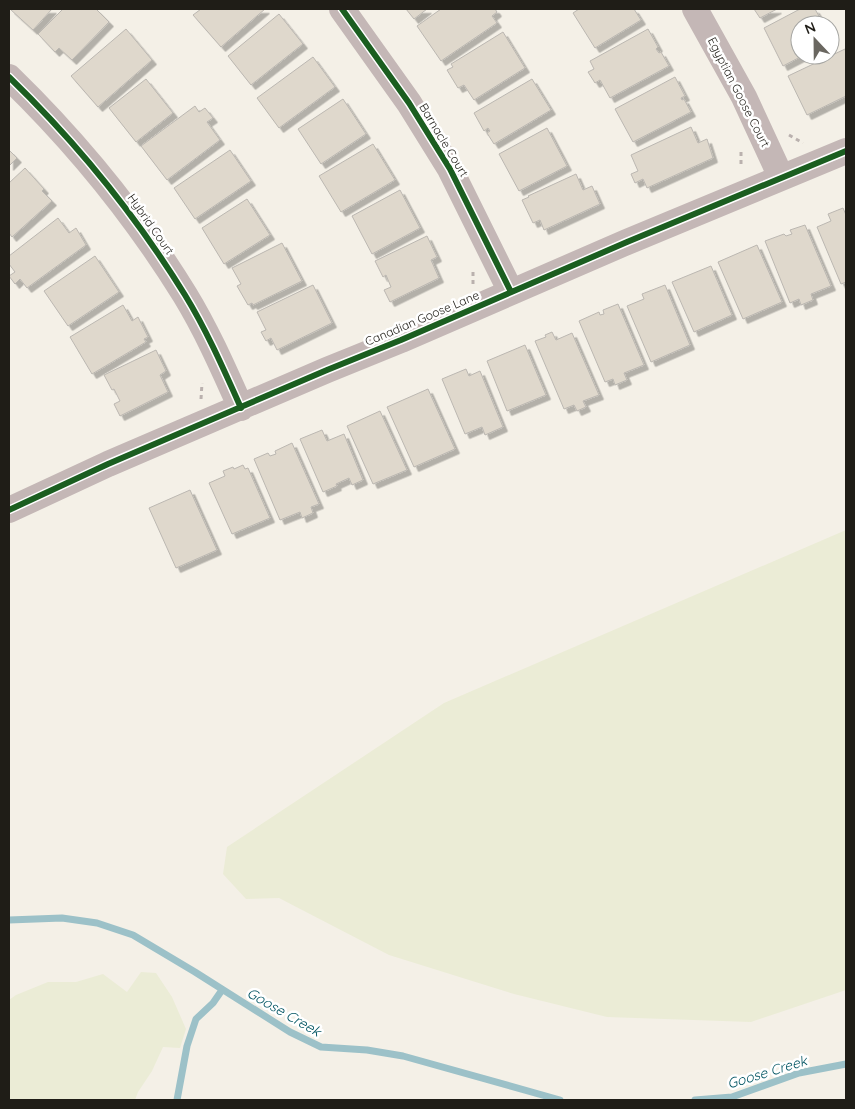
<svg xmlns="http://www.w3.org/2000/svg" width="855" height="1109" font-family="Quicksand,sans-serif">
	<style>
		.green { fill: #ebecd6 }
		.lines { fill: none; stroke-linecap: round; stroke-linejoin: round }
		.stream { stroke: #9cc1c8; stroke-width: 7 }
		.building { fill: #dfd8cc; stroke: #bbb7b1; filter: url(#shadow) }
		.path { stroke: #bab1ae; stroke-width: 3; stroke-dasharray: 4 4; stroke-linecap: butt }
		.street { stroke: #c4b7b6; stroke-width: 26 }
		.cycleway-casing { stroke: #fff; stroke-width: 9 }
		.cycleway { stroke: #1b5e20; stroke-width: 6 }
		.labels { text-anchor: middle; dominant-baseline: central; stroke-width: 5; stroke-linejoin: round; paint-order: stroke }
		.street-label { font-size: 12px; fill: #1f1d17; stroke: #fff }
		.water-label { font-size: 14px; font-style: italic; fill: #005462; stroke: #fff }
	</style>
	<defs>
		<filter id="shadow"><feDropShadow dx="4.5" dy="4.5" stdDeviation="0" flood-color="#0004"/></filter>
	</defs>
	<rect width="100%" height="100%" fill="#f4f0e7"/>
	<path class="green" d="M846,530v460l-95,32 -144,-5 -93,-23 -125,-39 -110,-57 -33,1 -23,-25 4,-27 217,-144z
		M141,972l15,1 16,24 14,32 -6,19 -17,-1 -11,24 -14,21 -3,8h-126v-100l7,-5 32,-13h28l27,-8 24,18z"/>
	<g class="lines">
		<path class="stream" d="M9,920l53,-2 35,5 36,12 62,37 95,60 31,15 46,3 36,6 157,44
			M177,1100l10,-54 9,-27 17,-16 9,-13
			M695,1100l37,-3 67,-24 47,-9"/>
	</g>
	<path class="building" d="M10,9h42l-19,21z
		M63,9h33l13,13 -37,38 -13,-12 -4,4 -17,-18z
		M201,9h64l-44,38 -28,-32z
		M406,9h21l-13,10z
		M441,9h54l2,3 -5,4 5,7 -56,38 -24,-35z
		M579,9h55l7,11 -46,28 -22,-35z
		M754,9h23l-17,9z
		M800,9h15l9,16h-24v30h4l-21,11 -19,-38z
		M279,14l24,30 -52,41 -23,-29z
		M126,29l26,31 -54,47 -27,-31z
		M648,29l10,18 -2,2 3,4 2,-1 8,14 -59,32 -10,-18 -5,3 -7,-11 6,-3 -4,-8z
		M503,32l22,36 -51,32 -10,-15 -6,3 -11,-18 6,-3 -2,-3z
		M845,49l1,4v43l-39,19 -19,-39z
		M313,57l22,30 -56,41 -22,-30z
		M675,77l10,19 -4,2 1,2 2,-1 7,13 -58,30 -18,-33z
		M146,79l27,34 -37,29 -27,-34z
		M532,79l19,31 -57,34 -7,-11 3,-2 -2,-3 -4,3 -10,-18z
		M343,99l23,35 -45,30 -23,-35z
		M195,106l4,6 6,-4 8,10 -6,4 13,18 -53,40 -26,-34z
		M691,127l7,16 9,-4 6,19 -66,30 -4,-9 -8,4 -4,-9 7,-3 -7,-16z
		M547,128l20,38 -48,25 -20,-37z
		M373,144l22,36 -54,32 -22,-36z
		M9,150l8,8 -8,8z
		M230,150l21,31 -56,38 -21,-31z
		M25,168l19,21 -2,2 10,10 -40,36 -3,-4v-50z
		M576,174l7,16 9,-4 8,18 -56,26 -4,-10 -7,3 -11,-23 7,-3 -1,-1z
		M400,190l20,38 -48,26 -20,-38z
		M247,199l23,36 -46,29 -22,-36z
		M843,208l3,7v67l-5,2 -24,-57 14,-6 -3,-7z
		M58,218l11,15 7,-5 10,17 -59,43 -7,-9 -5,5 -6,-8 6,-4 -6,-8v-8z
		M805,225l26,61 -20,8 2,6 -12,5 -2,-6 -9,4 -25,-62 19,-7 2,2 6,-2 -2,-4z
		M427,236l10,21 -6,3 8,18 -49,24 -6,-12 7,-3 -5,-12 -3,2 -8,-16z
		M282,243l20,38 -49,24 -1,-2 -4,2 -11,-19 4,-2 -9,-16z
		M757,245l25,57 -39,17 -25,-57z
		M95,256l24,36 -51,34 -24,-35z
		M711,266l21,49 -38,17 -22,-50z
		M313,285l19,38 -55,27 -6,-12 -5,3 -5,-9 5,-2 -9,-18z
		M665,285l25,60 -39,17 -24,-56 17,-7 -2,-5z
		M618,304l26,61 -20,8 3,7 -12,5 -2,-6 -8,3 -26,-61 20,-9 1,3 4,-1 -1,-4z
		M123,305l9,16 6,-4 10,20 -4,2 2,3 -54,32 -22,-37z
		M552,332l4,8 16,-7 27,62 -16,6 3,6 -9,4 -3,-6 -10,4 -29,-68 11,-4 -1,-2z
		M525,345l21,50 -39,16 -20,-50z
		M156,350l10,21 -6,4 8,17 -48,24 -6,-12 6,-3 -6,-12 -2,1 -8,-15z
		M466,369l3,7 11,-5 23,56 -18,8 -3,-8 -17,7 -23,-55z
		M428,389l27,60 -41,18 -27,-60z
		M380,411l27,59 -34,14 -26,-58z
		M322,430l5,11 17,-7 19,46 -11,5 -3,-7 -13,6 1,2 -14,6 -23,-53z
		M292,443l27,61 -8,3 2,6 -11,5 -2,-6 -20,8 -26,-61 14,-6 2,3 6,-2 -1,-3z
		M243,465l2,4 3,-1 22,50 -38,16 -23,-51 16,-7 -2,-5 10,-4 1,2z
		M190,490l27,60 -41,18 -27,-60z"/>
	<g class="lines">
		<path class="path" d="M789,135l14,8
			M741,152v16
			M473,284v-13
			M201,399l1,-16"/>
		<path class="street" d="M342,9l67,94 41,66 61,123
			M695,9l49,88 37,80
			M9,77c69,67 126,137 176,218 22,36 39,75 56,113
			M9,510l99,-46 219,-94 74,-30 226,-98 219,-91"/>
		<defs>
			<path id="cycleway" d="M342,9l67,94 41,66 61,123
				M9,77c69,67 126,137 176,218 22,36 39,75 56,113
				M9,510l99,-46 219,-94 74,-30 226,-98 219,-91"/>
		</defs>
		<use href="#cycleway" class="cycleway-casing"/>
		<use href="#cycleway" class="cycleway"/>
	</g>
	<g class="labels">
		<g class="street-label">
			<text transform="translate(739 92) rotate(63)">Egyptian Goose Court</text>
			<text transform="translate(444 140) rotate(59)">Barnacle Court</text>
			<text transform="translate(151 224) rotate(55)">Hybrid Court</text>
			<text transform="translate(422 318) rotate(-23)">Canadian Goose Lane</text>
		</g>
		<g class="water-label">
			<text transform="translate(284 1012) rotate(30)">Goose Creek</text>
			<text transform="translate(767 1072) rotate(-17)">Goose Creek</text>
		</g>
	</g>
	<rect width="855" height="1109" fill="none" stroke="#1f1d17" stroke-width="20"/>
	<g transform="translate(815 40) rotate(338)"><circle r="24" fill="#ffffff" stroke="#a5a5a2"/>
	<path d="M0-4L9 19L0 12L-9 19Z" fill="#6a6760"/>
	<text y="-8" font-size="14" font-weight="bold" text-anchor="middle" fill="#1f1d17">N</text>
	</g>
</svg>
